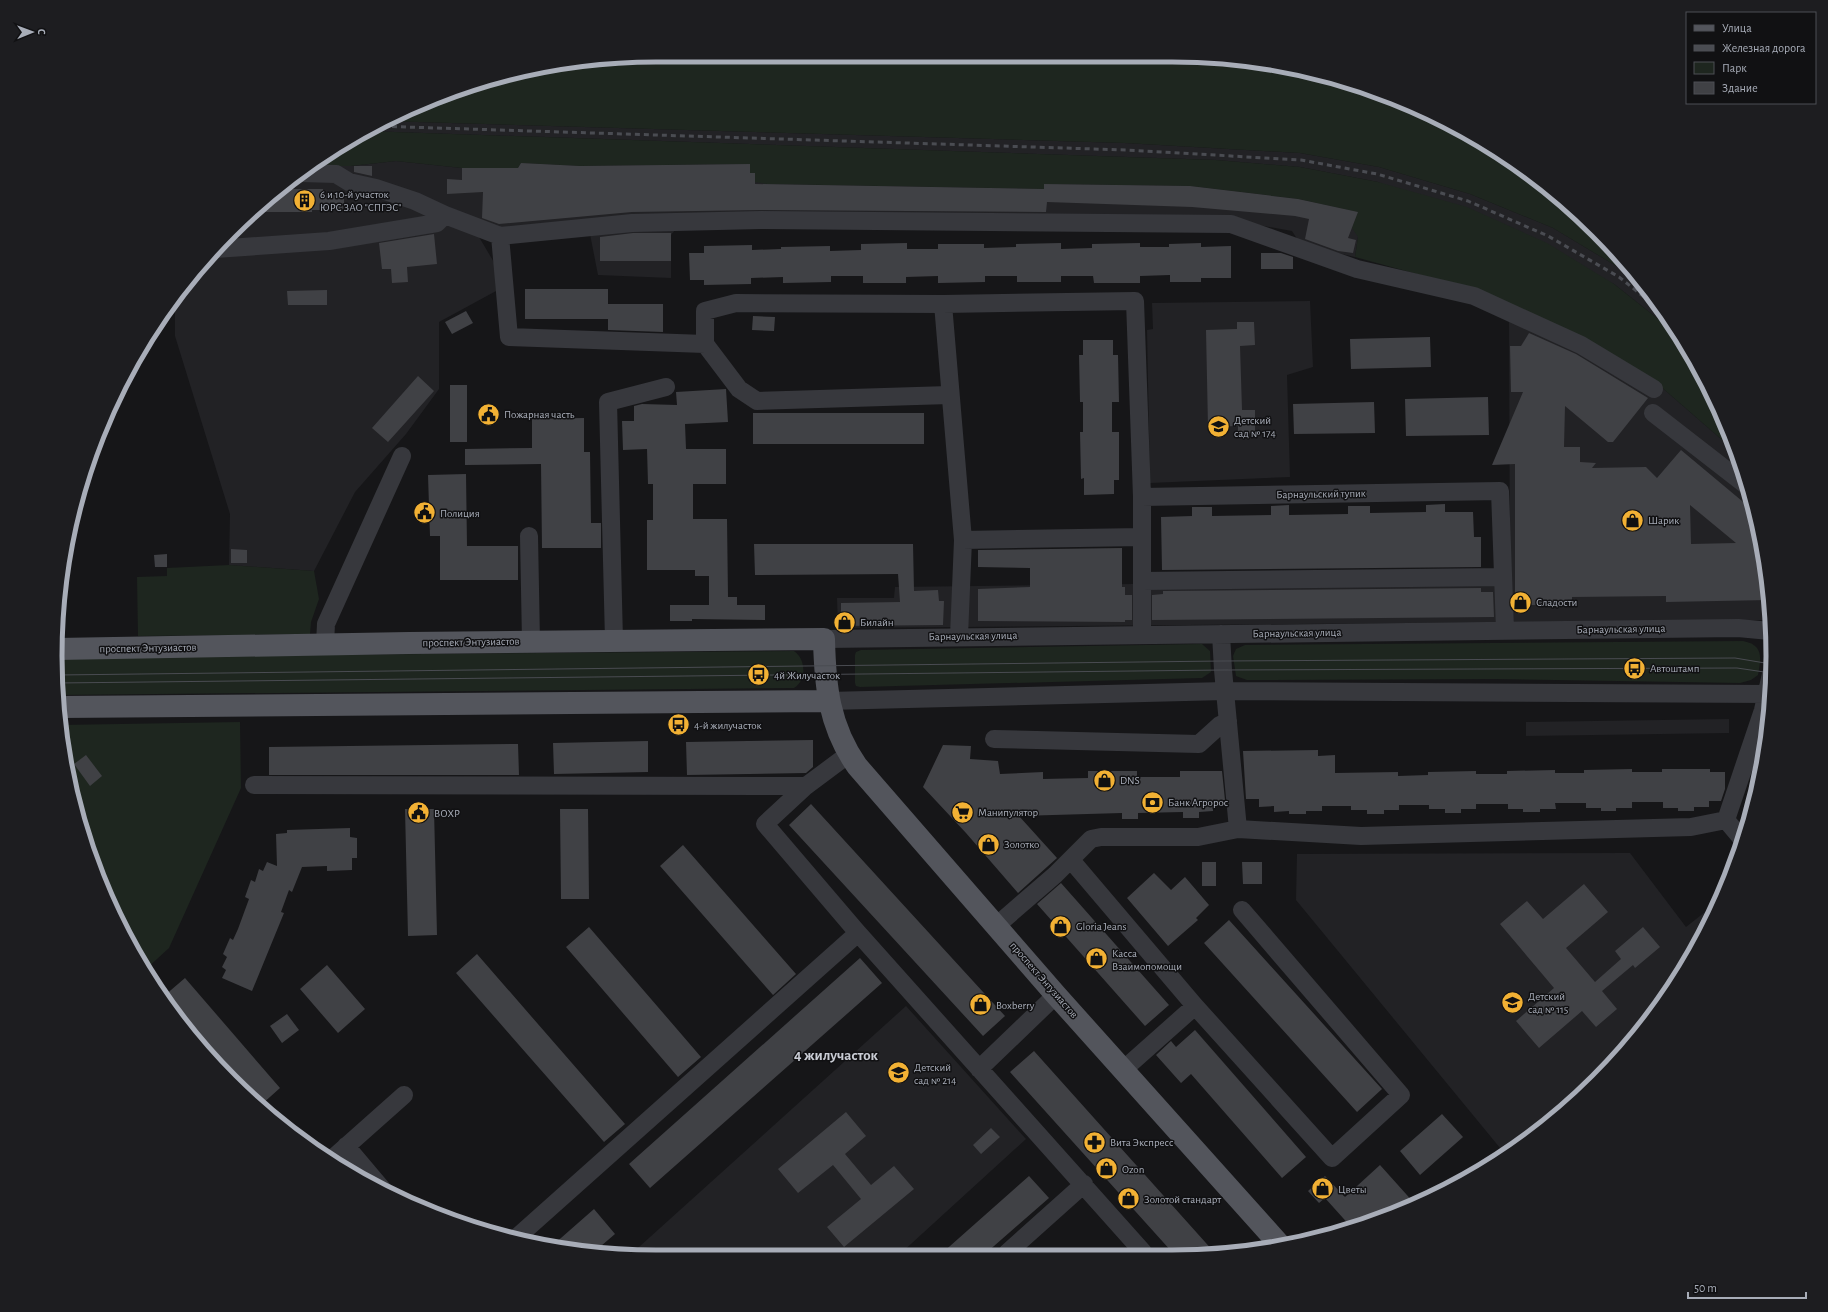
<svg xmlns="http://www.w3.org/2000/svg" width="1828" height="1312" font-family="'Alegreya Sans',sans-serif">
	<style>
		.built { fill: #222225 }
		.green { fill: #1e261f }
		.building { fill: #404145; fill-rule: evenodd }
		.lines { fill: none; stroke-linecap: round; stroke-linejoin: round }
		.minor { stroke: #37383d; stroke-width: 18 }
		.major { stroke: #53555c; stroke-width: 22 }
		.tram { stroke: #4a4c52; stroke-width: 1 }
		.rail { stroke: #4a4c52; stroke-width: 3; stroke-dasharray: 5 4; stroke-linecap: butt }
		.labels { text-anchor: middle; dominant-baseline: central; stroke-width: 3; stroke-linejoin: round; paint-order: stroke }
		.poi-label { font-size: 11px; fill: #a8adb8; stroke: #111113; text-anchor: start }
		.street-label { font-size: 11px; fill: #a8adb8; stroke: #111113 }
		.district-label { font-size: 15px; font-weight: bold; fill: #c9ccd4; stroke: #111113 }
		.rim { fill: none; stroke: #a8adb8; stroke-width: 5 }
	</style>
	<rect width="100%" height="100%" fill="#161618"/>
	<path class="built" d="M384,121l741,22 175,10 79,14 91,27 83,34 70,42 18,14 36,50 -63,-50 -236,-102 -78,-15 -84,-7 -851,-29z
		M396,161l66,7h56l3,-5 59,3 170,-2 5,9 12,11 277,5v-5l146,2 108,13 60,13v25l-3,20 -54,-12 -9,-14 -61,-11 -546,-2 -14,17v43l-73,-3 -8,-41 -111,3 16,27 1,27 -57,31v67l-33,45 -51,58 -41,79 -85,-6 1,-51 -55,-178v-38l29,-38 56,-56 49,-38h42z
		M1310,301l3,66 -26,8 3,102 -140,6 -3,-153 6,-1 -1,-26z
		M1509,309l150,76 77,67 5,11 27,115 1,42 -931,8 -1,-30h57l1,-11 239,-3 376,2z
		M1729,719v14l-203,3v-14z
		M1630,853l56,74 33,-26 -8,21 -62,100 -81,86 -66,50 3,-4 -209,-254 1,-46z
		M906,1006l120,133 -126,115 -271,2z"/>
	<path class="green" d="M1172,55l117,12 113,34 71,35 95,68 56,56 17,24 -18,-14 -70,-42 -83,-34 -91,-27 -79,-14 -175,-10 -741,-22 116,-45 77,-16z
		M365,131l851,29 84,7 78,15 89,25 80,36 67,41 63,50 16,22 43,96 -77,-67 -184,-95 -120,-33 3,-20 -6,-9 5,-16 -59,-13 -108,-13 -146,-2v5l-277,-5 -12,-2v-8l-5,-1v-9l-170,2 -59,-3 -3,5h-56l-66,-7 -45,5h-42l13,-10z
		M229,565l85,6 5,28 -8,23 -1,12 -172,2 -1,-59 30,-1v-8z
		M1743,641c21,4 18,17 15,34l-7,5 -11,3 -246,-4 -247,1 -11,-4 -3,-20 3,-7 9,-4z
		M1202,644l8,7 1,21 -9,6 -342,9 -4,-1 -1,-3v-28l1,-3 5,-2z
		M794,651c12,8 13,29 0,37l-735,7 -1,-38z
		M240,722l1,66 -72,160 -24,22 -9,-13 -35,-71 -26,-75 -15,-86z"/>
	<path class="building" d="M521,163l59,3 170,-2v9h5v11l289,5v-5l146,2 108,13 60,13 -10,26 8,2 -3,13 -15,-2 -33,-12 4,-20 -14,-3 -103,-9 -145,-5 -1,10 -285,-2 -129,2 -133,12 -17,-6 1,-26 -36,2v-15l15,1v-12h56z
		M354,166h18v10l-18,-4z
		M280,189h43v6h21v15h-32v2h-60z
		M633,233h38v28h-71v-24z
		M434,234l3,30 -30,3 1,15 -16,1 -1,-14h-9l-3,-26z
		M907,243v6h31v-5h46v4l32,-1v-3l45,-1v6l31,-1v-4l48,-1v4h29v-3l32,-1v4l30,-1v32h-30v4h-31v-7l-30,1v7h-46l-1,-7h-32v6h-44v-6h-32v6l-47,1v-7l-32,1v6h-43v-7h-32v6l-48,1v-6l-32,1v6l-47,1v-5h-14l-1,-27h15v-7l48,-1v5l29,-1v-2l49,-1v5l31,-1v-6z
		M1261,253h20l12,4v12h-32z
		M525,289h83v15h55v28l-55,-2v-11h-83z
		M327,290v15h-39l-1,-14z
		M466,311l7,12 -21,11 -7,-12z
		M753,316l22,1 -1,14 -22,-1z
		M1237,322h17l1,23 -15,1 2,64h13v23l-17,1v-8l-30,1 -2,-97 31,-1z
		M1529,333l47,21 72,44 -35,44h-5l-43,-36 -1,41h16v15l16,1 -4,5 54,-1 11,11 24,-28 67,56 3,1 17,71 1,22 -103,2v-6l-94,1v8h-57v-141l-23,1 31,-73h-12l-1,-46h11zM1690,505l46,38 -45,1z
		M1430,337l1,30 -80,2 -1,-30z
		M1083,340h30v15h5l1,47h-7v30h7v48h-5v14l-30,1v-17l-3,1 -1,-47h3v-30h-3l-1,-47h4z
		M418,376l16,15 -46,51 -16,-14z
		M450,385h17v57h-17z
		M726,389l2,33 -43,2 1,25h40v35h-33v35h34l1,78h9v8h28v15l-73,-1v2h-22v-16h39v-29h-14v-6h-48v-50h6v-36h-5l-1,-35 -24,1 -1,-29h12v-15l8,-2 35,1 -1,-13z
		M1488,397l1,38 -83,1 -1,-37z
		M1374,402l1,31 -81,1 -1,-30z
		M753,413h171v31h-171z
		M584,418v34h6l1,71h10v25h-59l-1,-84 -76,1v-16l67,-1v-29z
		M466,474l1,72h51v34h-78v-44h-10l-2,-61z
		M1445,504v8h28l1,25h7v30l-319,3 -1,-53 31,-1v-9h20v9l59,-1v-9l18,-1v10l59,-1v-8h22v7l56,-1v-7z
		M754,544h159l1,47 24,-1 1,11h5l-1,24 -102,1v-23l59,-1 -2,-28 -143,1z
		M1122,548v39h3v8h7v25h-7v2l-147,-1v-32l52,-2v-19l-52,-1v-17z
		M231,549l16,1v13h-16z
		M167,554v13h-12l-1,-12z
		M1481,588v4h12l1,25 -342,3v-25l11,-1v-3z
		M813,740v27l-7,6 -119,2 -1,-33z
		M648,741v31l-94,2 -1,-31z
		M518,744l1,31h-250v-28z
		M943,745l28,1 -1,13 28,2 2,13 43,-2v7l45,-1v-7h49v6h43v-6h42l3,29h-4v5h-8v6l-14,1v6h-16v-6l-45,1v6h-16v-6l-103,3 38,42 -39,35 -52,-60 -43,-46z
		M1318,750v6l17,-1v18l63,-1v4l30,-1v-3l48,-1v3h31v-3l48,-1v3h29v-3l48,-1v3h30v-3h48v3h15v17l-4,12h-12v6h-15v4h-16v-3h-15v-6h-31v6h-16v3h-15v-3h-15v-5h-31l1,6h-16v3h-17v-3h-15v-5h-32v5h-15v4h-16v-4h-16v-4h-30v5h-15v4h-17v-4h-16v-4h-29v5h-16v3h-17v-3l-15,1v-6l-15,1v-8h-13l-3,-48z
		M86,755l16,21 -12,10 -16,-22z
		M811,804l194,212 -22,20 -194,-211z
		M405,809h29l3,126 -29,1z
		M560,809h28l1,90h-28z
		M350,828v9l7,1v20h-5v12l-25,1v-5l-25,1 -10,25 -3,-2 -8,22 3,1 -32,78 -30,-13 4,-8 -4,-3 5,-10 -4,-3 7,-16 3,2 5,-11 11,-30 -4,-2 6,-17 4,2 4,-13 4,2 4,-9 10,4 -1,-32 11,-1v-3z
		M683,845l113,129 -23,21 -113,-129z
		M1202,862h14v24h-14z
		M1242,862h20v22h-19z
		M1154,873l17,17 14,-13 24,28 -13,13 2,2 -30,26 -41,-48z
		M1061,883l108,122 -24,21 -108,-122z
		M1584,884l24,28 -42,36 29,34 26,-23 -6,-8 28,-24 17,20 -25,21 -2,-3 -31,26 15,18 -21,18 -14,-16 -43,37 -23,-27 38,-33 -54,-64 27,-23 16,18z
		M1229,920l153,169 -25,23 -153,-169z
		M589,927l112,130 -23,20 -112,-130z
		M477,954l148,170 -21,18 -148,-169z
		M860,958l22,25 -232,205 -21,-24z
		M327,965l38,44 -27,24 -38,-44z
		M185,978l95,110 -19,17 -47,-44 -19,-21 -31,-44z
		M287,1014l12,16 -17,13 -12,-17z
		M1195,1030l111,127 -24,21 -91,-104 -10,9 -25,-28 15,-14 5,6z
		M1034,1051l180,201h-42l-162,-180z
		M846,1112l20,24 -21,18 26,31 23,-19 20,23 -70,58 -17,-20 34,-28 -28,-34 -35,28 -20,-24z
		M1442,1114l21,23 -43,38 -20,-24z
		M991,1128l9,9 -19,17 -8,-9z
		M1380,1165l35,39 -13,7 -50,17 -27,-30 -6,5 -11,-12 17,-15 20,21z
		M1029,1176l20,22 -63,55 -45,1z
		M594,1209l21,25 -21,18 -41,-7z"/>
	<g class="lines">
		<path class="minor" d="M301,173l35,1 13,8 27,6 39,13 30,14 55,21 132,-13 129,-3 470,4 126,45 117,27 107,49 73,44
			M500,236l9,101 196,7v-33l31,-8 207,1 192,-3 7,196v138
			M215,249l114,-8 108,-18 8,-8
			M943,304l20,236 179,-3
			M705,344l34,45 18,12 192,-6
			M1653,413l94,73
			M1142,497l358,-6 5,139
			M529,536l2,106
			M1142,581l360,-4
			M959,636l4,-96
			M824,639l914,-11 32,3
			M614,640l-6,-238 58,-15
			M325,644l1,-20 76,-168
			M828,701l397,-10 547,3
			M994,739l205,5 21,-19 8,-4
			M254,785l552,1 43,-32
			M806,786l-41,38 93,109 285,319
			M1238,829l123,7 330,-9 35,-7
			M1742,839l-16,-19 37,-110 8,-36
			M1071,860l124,146 137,152 69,-63 -159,-185
			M996,926l59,-51 36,-36 10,-2h97l40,-8 -15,-159 -2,-36
			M979,1069l77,-74
			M1123,1070l72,-64
			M346,1146l38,45
			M332,1159l72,-64
			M515,1239l343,-306
			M1007,1253l77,-69"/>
		<path class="major" d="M57,649l352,-6 415,-4c1,47 5,87 33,127l199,229 225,251
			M59,707l769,-6"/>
		<path class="tram" d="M58,675l1164,-14 513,-3 36,6
			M58,683l1165,-13 514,-2 34,5"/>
		<path class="rail" d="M374,126l752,24 175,10 76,14 91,27 80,35 71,41 40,32"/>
	</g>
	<defs>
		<symbol id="building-disc" viewBox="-11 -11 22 22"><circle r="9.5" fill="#f2b134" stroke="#111113"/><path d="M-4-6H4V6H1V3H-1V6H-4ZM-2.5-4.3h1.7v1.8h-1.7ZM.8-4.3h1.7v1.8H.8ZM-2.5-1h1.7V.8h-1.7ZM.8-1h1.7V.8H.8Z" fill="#111"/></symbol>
		<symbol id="civic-disc" viewBox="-11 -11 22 22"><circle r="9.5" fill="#f2b134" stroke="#111113"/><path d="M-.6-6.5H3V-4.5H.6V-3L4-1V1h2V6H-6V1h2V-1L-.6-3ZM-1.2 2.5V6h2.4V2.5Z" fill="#111"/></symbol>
		<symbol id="school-disc" viewBox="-11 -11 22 22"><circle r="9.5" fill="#f2b134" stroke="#111113"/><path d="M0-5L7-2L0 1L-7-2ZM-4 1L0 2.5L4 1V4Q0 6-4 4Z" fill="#111"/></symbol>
		<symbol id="shop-disc" viewBox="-11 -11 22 22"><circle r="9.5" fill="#f2b134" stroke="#111113"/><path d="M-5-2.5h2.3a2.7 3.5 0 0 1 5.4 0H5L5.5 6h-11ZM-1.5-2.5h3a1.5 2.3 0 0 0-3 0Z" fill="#111"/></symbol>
		<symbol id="bus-disc" viewBox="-11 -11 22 22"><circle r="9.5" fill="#f2b134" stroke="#111113"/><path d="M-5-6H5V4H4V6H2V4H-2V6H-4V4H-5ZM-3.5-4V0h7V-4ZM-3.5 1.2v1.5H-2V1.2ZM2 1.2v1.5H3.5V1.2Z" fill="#111"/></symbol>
		<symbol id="bank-disc" viewBox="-11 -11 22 22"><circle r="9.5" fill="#f2b134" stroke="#111113"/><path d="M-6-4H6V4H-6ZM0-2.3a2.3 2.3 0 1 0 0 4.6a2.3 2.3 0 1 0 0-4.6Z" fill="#111"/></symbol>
		<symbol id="supermarket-disc" viewBox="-11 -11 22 22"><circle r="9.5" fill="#f2b134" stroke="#111113"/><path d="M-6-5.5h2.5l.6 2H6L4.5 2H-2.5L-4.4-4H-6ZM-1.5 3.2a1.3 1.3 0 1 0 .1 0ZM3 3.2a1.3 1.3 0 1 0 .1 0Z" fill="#111"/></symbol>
		<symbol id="pharmacy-disc" viewBox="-11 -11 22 22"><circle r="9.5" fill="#f2b134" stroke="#111113"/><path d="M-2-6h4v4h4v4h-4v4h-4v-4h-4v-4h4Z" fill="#111"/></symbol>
	</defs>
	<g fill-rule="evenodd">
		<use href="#building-disc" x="292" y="188" width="25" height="25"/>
		<use href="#civic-disc" x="476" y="402" width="25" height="25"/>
		<use href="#school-disc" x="1206" y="414" width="25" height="25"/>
		<use href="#civic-disc" x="412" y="500" width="25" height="25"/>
		<use href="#shop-disc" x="1620" y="508" width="25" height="25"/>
		<use href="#shop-disc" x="1508" y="590" width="25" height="25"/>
		<use href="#shop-disc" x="832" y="610" width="25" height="25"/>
		<use href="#bus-disc" x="1622" y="656" width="25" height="25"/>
		<use href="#bus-disc" x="746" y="662" width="25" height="25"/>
		<use href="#bus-disc" x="666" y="712" width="25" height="25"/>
		<use href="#shop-disc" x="1092" y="768" width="25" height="25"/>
		<use href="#bank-disc" x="1140" y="790" width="25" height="25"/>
		<use href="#supermarket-disc" x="950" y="800" width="25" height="25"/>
		<use href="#civic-disc" x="406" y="800" width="25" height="25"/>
		<use href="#shop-disc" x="976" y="832" width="25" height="25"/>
		<use href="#shop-disc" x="1048" y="914" width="25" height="25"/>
		<use href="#shop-disc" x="1084" y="946" width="25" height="25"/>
		<use href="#school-disc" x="1500" y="990" width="25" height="25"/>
		<use href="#shop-disc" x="968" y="992" width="25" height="25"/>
		<use href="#school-disc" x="886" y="1060" width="25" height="25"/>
		<use href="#pharmacy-disc" x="1082" y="1130" width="25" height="25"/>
		<use href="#shop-disc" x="1094" y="1156" width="25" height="25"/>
		<use href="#shop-disc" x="1310" y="1176" width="25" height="25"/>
		<use href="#shop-disc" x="1116" y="1186" width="25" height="25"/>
	</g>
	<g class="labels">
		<g class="poi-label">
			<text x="320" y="194">6 и 10-й участок<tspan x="320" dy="13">ЮРС ЗАО "СПГЭС"</tspan></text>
			<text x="504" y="414">Пожарная часть</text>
			<text x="1234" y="420">Детский<tspan x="1234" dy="13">сад № 174</tspan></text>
			<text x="440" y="513">Полиция</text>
			<text x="1648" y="520">Шарик</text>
			<text x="1536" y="602">Сладости</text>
			<text x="860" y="622">Билайн</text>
			<text x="1650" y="668">Автоштамп</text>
			<text x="774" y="675">4й Жилучасток</text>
			<text x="694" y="725">4-й жилучасток</text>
			<text x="1120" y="780">DNS</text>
			<text x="1168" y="802">Банк Агророс</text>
			<text x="978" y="812">Манипулятор</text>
			<text x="434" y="813">ВОХР</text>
			<text x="1004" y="844">Золотко</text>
			<text x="1076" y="926">Gloria Jeans</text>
			<text x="1112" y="953">Касса<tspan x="1112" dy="13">Взаимопомощи</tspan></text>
			<text x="1528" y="996">Детский<tspan x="1528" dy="13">сад № 115</tspan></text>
			<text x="996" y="1005">Boxberry</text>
			<text x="914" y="1067">Детский<tspan x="914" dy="13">сад № 214</tspan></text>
			<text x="1110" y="1142">Вита Экспресс</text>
			<text x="1122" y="1169">Ozon</text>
			<text x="1338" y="1189">Цветы</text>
			<text x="1144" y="1199">Золотой стандарт</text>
		</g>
		<g class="street-label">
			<text transform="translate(1321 494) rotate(-1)">Барнаульский тупик</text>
			<text transform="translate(1621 629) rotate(-1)">Барнаульская улица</text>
			<text transform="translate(1297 633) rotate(-1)">Барнаульская улица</text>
			<text transform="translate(973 636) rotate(-1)">Барнаульская улица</text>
			<text transform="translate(471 642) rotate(-1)">проспект Энтузиастов</text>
			<text transform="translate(148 648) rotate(-1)">проспект Энтузиастов</text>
			<text transform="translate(1044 980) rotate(49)">проспект Энтузиастов</text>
		</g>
		<g class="district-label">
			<text x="836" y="1055">4 жилучасток</text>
		</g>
	</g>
	<path d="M0 0H1828V1312H0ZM656 62H1172A594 594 0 0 1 1766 656V656A594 594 0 0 1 1172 1250H656A594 594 0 0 1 62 656V656A594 594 0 0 1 656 62Z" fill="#1d1d20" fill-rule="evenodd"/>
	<path class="rim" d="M656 62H1172A594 594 0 0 1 1766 656V656A594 594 0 0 1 1172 1250H656A594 594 0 0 1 62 656V656A594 594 0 0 1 656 62Z"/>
	<rect x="1686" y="12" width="130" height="92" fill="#111113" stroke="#4d4f55"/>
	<rect x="1694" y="25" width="20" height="6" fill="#53555c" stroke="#4d4f55"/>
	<text x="1722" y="32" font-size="12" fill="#a8adb8">Улица</text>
	<rect x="1694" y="45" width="20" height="6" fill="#4a4c52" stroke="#4d4f55"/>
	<text x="1722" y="52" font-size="12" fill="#a8adb8">Железная дорога</text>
	<rect x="1694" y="62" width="20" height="12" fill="#1e261f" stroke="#4d4f55"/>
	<text x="1722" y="72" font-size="12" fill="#a8adb8">Парк</text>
	<rect x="1694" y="82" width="20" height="12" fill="#404145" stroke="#4d4f55"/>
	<text x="1722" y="92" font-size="12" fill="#a8adb8">Здание</text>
	<g transform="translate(32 32) rotate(89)" stroke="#111113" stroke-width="3" paint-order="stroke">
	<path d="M0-3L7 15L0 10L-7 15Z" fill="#a8adb8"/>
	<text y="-6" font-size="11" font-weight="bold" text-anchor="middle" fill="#a8adb8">С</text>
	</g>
	<path d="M1688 1292v6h118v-6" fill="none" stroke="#a8adb8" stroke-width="2"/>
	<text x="1694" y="1292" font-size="12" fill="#a8adb8" stroke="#111113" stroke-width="3" paint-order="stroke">50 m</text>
</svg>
